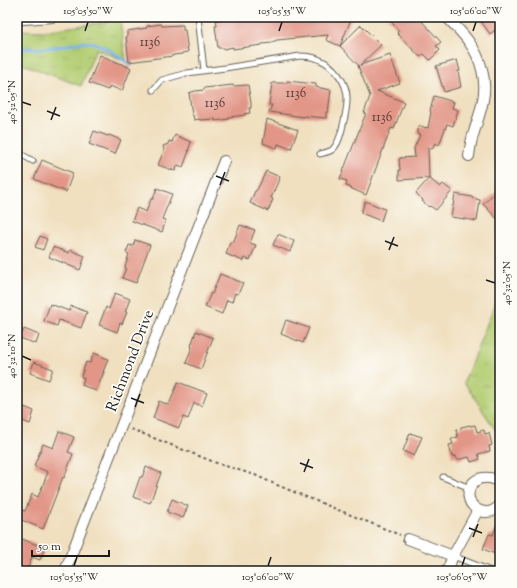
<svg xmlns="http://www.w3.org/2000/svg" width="517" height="588" font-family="'Sorts Mill Goudy',serif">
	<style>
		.grass { fill: url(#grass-tufts); stroke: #687447 }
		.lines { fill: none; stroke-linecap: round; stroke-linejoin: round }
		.stream { stroke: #7db6ed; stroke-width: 3 }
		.building { fill: #e29687 }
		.service-casing { stroke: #666155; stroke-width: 7 }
		.minor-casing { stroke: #666155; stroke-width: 12 }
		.path { stroke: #666155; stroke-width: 2; stroke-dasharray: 3 3; stroke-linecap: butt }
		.service { stroke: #fff; stroke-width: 5 }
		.minor { stroke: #fff; stroke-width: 10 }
		.ticks { fill: none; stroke: #1c1c1c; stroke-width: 1.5 }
		.labels { text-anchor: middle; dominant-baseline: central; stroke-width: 3.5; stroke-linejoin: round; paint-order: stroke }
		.number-label { font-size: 13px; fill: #4e3a37 }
		.street-label { font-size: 15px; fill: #1c1c1c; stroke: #fdfcf7 }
		.neatline { fill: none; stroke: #1c1c1c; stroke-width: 1.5 }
		.ticks-label { font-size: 10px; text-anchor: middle; fill: #1c1c1c }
	</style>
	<defs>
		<pattern id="grass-tufts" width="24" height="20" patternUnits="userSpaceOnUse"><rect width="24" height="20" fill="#b3cd72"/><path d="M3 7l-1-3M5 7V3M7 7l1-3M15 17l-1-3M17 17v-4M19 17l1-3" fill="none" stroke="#99af62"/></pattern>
	</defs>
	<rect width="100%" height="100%" fill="#fdfcf7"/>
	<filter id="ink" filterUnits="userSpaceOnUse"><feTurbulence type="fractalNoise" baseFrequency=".025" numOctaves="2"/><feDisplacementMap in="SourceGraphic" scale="8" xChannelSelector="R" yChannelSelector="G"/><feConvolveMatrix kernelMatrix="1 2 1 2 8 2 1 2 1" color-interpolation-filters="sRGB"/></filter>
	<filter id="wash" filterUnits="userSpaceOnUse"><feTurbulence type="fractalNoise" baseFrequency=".012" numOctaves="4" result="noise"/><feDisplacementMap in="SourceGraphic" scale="16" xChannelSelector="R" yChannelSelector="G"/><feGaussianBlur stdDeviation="0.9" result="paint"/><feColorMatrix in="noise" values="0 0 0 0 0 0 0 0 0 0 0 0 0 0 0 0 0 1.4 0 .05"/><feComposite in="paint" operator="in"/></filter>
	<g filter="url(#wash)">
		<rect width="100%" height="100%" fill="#f0e0c0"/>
		<path class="grass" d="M120,20l6,41 -30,-12 -15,37 -64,-24v-32l26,1z
			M500,291v146l-36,-55z"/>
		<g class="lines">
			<path class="stream" d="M17,47c11,3 35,1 46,-1 10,-2 21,-6 31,-3 13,4 26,14 37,22"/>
		</g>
		<g id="blocks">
			<path class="building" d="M236,17h116l-12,29 -14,-6 2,-5 -51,5 -5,2v1l-10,1v1l-29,4v-2l-9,2v-1h-6l-3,-22h2l-1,-6z
				M387,17h31l23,25 -5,4 4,4 -10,10 -6,-6 -4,3 -23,-24 2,-2z
				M478,17h22v19l-5,-6 -5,4z
				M161,24l1,2 21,-1v5h2l3,22 -6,1v1l-9,1v1l-44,6 -3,-25h1v-6l20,-3v-2z
				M361,25l20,20 -21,20 30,-10 10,28 -23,8 27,11 -10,27 -3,-1 -25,67 -16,-7v-1l-4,-1 1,-5 -7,-2 26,-66h-2l6,-17 -12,-30h1l-19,-20z
				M100,55l31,13 -9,23 -12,-5 -2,4 -19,-7z
				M457,60l3,11h-2l3,16 -17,5 -8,-26z
				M287,81l29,3v3l15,3 -3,22h-2v6l-22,-2v1l-35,-5 3,-7h-3l3,-22h15z
				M233,85v1l15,-1 3,18v5h-2l1,5 -6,1 1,1 -16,2v2l-14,2v-2l-15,1v-1l-6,1 -1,-5h-1l-3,-22 6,-2 9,-1v-2z
				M434,96l20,6 -2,6 6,2 -5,16 -6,-2 -8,21 -4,-2 -3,6 -4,-2 1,31 11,9 3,-3 9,7 -16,19 -6,-4 -1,1 -7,-6 1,-1 -7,-7 13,-15 -30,2v-10h1l-1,-11h1v-1l15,-1 -1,-9 6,-13 -3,-1v-4l1,-3 3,-1 5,2v-1l2,1 3,-16 -1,-1z
				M267,119l31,11 -7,19 -13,-5 -1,4h-1l-13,-5z
				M94,131l14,5 1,-1 12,5 -6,14 -26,-10z
				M175,135l16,7 -3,9h1l-6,16 -5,-2 -3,6 -17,-6 6,-15 -1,-4 5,-2 1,-3 3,1z
				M42,160l31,13 -7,19 -32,-13z
				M266,171l14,6 -9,21 2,1 -5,12 -18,-8 5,-12h1l3,-5z
				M157,188l15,6 -10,25 4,1 -4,12 -30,-11 5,-13 9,4 5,-13h2z
				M500,188v34l-17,-18z
				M455,194l17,3v1l8,2 -3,21 -26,-4z
				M365,201l20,8 -4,12 -20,-8z
				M240,225l15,5 -5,13 6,2 -6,15 -6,-2 -1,3 -17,-7 4,-12 3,1z
				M278,234l16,7 -4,11 -17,-7z
				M40,236l7,3 -4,11 -8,-3z
				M135,240l15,5 -14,38 -14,-5 4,-10 -1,-1 4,-13 -3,-1 3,-8 4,1z
				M53,247l16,6 1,-3 15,6 -5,14 -31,-13z
				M220,274l23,9 -5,11 -3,-1 -3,9 -5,-2 -5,14 -17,-7 6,-14 1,1z
				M115,293l15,6 -5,13h2l-5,12 -2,-1 -3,9 -18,-7 7,-18 3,2z
				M50,304l19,7 2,-5 16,6 -6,16 -22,-8 -2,6 -13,-5z
				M286,320l23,8 -6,15 -22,-9z
				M24,329l15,6 -3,9 -16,-6z
				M196,331l17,7 -12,31 -15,-6 6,-16 -1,-1z
				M94,353l14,6 -5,13h1l-8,19 -14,-6 2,-7 -3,-1 5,-15 4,1z
				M34,362l19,7 -4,11 -19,-7z
				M178,382l29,11 -5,13 -8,-3 -6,16 -5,-2 -4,11 -26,-10 6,-17 10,4z
				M17,404l17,7 -4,13 -13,-5z
				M470,425v1l5,-1 2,7 7,-2 1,4 4,-1 3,12 -3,1 1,5 -12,3 2,5 -9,3 -2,-5 -12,3 -1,-4 -4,1 -3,-12 4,-1 -2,-5 7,-2 -2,-7 5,-1v-2z
				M59,431l15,6 -6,15 5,2 -9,24 -1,-1 -20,52 -26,-11 4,-8 4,1 7,-17 6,3 10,-25 -14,-6 9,-22 10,4z
				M410,433l12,4 -8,19 -11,-5z
				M146,467l15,6 -11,30 -17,-6 7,-20h2z
				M172,499l16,7 -5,12 -16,-6z
				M499,518h1v38l-17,-7 6,-15 4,1z
				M22,539l23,9 -5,12 -8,-3 -5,14h-10v-30l3,2z"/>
		</g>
	</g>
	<g filter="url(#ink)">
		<use href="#blocks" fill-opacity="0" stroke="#666155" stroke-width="1"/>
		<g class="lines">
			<defs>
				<path id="service" d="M198,17l6,53
					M153,90l9,-10 25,-7 38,-5 75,-12c6,0 13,1 18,3 16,6 30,24 29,41 0,8 -2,17 -4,25 -2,8 -4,19 -11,25 -3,2 -9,3 -12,4
					M17,152l16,9
					M443,477l27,11
					M453,556l38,15"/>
				<path id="minor" d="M447,17c7,8 16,16 22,25 12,16 18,38 14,58 -2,11 -6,22 -9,32 -3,8 -4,16 -5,24
					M17,18l7,1 28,-2
					M500,484c-4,-5 -10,-7 -17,-6 -4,0 -7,2 -10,5 -15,18 11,41 27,22
					M408,539l45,17
					M65,571l159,-410
					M447,571l6,-15 25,-46"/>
			</defs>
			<use href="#service" class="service-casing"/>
			<use href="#minor" class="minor-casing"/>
			<path class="path" d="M131,429l88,35 36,11 22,10 123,50
				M498,471l2,-7"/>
			<use href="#service" class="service"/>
			<use href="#minor" class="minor"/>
		</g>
	</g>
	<path class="ticks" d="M85,31l3,-9M279,31l3,-9M473,31l3,-9M22,102l9,3M47,111l13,5M51,120l5,-13M216,176l13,5M220,185l5,-13M385,241l13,5M389,250l5,-13M486,280l9,3M22,356l9,4M131,398l13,5M135,407l5,-13M300,463l13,5M304,472l5,-13M469,528l13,5M473,537l5,-13M74,566l3,-9M268,566l3,-9M462,566l3,-9"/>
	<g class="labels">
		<g class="number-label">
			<text x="150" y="43">1136</text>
			<text x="296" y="94">1136</text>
			<text x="215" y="104">1136</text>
			<text x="382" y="118">1136</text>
		</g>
		<g class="street-label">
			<text transform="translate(131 361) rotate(-69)">Richmond Drive</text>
		</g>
	</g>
	<rect width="517" height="588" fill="none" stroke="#fdfcf7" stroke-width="44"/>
	<path d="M32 550v6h77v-6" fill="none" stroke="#1c1c1c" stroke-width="2"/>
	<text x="38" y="550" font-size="12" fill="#1c1c1c" stroke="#fdfcf7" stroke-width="3" paint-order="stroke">50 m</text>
	<rect x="22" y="22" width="473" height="544" class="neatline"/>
	<g class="ticks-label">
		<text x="88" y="14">105°05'50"W</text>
		<text x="282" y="14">105°05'55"W</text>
		<text x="476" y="14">105°06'00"W</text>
		<text transform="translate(11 102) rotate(-90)" y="4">40°32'05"N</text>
		<text transform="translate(506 283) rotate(-90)" y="4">40°32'05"N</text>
		<text transform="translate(11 356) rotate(-90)" y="4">40°32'10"N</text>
		<text x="74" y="580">105°05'55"W</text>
		<text x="268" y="580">105°06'00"W</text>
		<text x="462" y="580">105°06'05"W</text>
	</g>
</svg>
